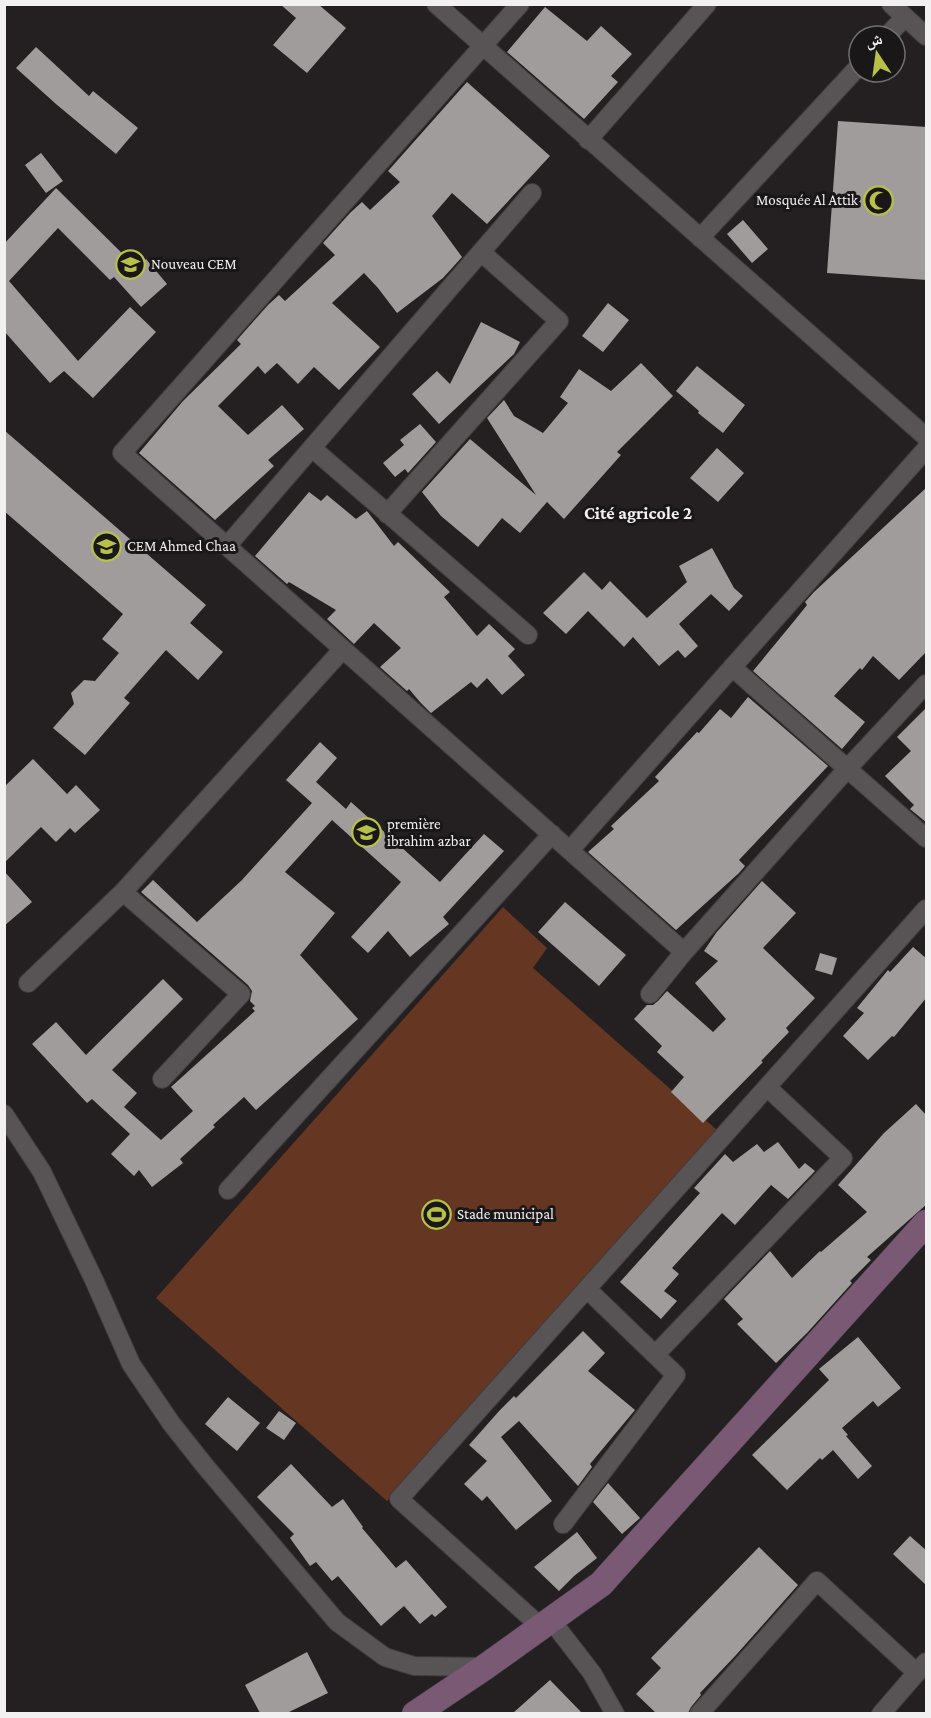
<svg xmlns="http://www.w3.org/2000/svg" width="931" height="1718" font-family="'Crimson Pro','Noto Naskh Arabic',serif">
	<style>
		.green { fill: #653723 }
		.building { fill: #a19c9c }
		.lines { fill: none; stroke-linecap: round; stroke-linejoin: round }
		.street-casing { stroke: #3f3d3e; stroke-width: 20 }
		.secondary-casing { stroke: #3f3d3e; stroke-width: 27 }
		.street { stroke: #585355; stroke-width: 18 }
		.secondary { stroke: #7a5974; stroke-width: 26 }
		.labels { text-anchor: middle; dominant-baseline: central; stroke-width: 6; stroke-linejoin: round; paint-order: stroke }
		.poi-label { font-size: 15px; fill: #f2f0f1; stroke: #1a1718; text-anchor: start }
		.quarter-label { font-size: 18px; font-weight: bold; fill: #f2f0f1; stroke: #1a1718 }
	</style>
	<rect width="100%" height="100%" fill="#242021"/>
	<path class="green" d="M503,907l44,41 -14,20 184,162 -330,371 -231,-203z"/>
	<path class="building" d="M280,4h38l28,24 -39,45 -34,-28 23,-27z
		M545,7l42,34 14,-15 31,28 -21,22 7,6 -34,37 -77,-67z
		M36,47l53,49 4,-5 45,37 -22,26 -60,-50 -40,-36z
		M467,82l83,74 -63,68 -35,-31 -20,23 30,41 -19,21 -46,35 -19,-25 -14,-15 -32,30 48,44 -41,43 -25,-23 -16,17 -21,-21 -12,11 -7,-8 -40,40 30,29 34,-30 22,24 -36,31 6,6 -59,54 -76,-67 44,-52 58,-57 -4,-4 31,-35 11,-10 6,6 50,-46 -12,-12 27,-30 12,-11 8,8 30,-28 -12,-11z
		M838,121l89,6v153l-100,-7z
		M41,153l22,28 -17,12 -21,-28z
		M56,188l81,80 9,-9 21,25 -26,23 -27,-30 -4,3 -52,-52 -49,53 69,80 52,-54 26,25 -63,66 -29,-27 -14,12 -46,-52v-87z
		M743,220l25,29 -16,14 -25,-29z
		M608,303l21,17 -26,32 -21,-16z
		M481,322l39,20 -6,12 -75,70 -27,-30 25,-23 13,13z
		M641,363l32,33 -56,56 4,3 -57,64 -17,-17 -27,31 -18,-15 -24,29 -37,-31 -19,-24 48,-53 66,56 -49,-77 17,-18 10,16 29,17 25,-30 -8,-6 19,-28 32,22z
		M697,366l48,39 -22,28 -25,-20 1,-2 -23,-20z
		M420,424l16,18 -28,31 -3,-4 -10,8 -12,-14 21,-18 -4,-5z
		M4,430l202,175 -16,18 33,29 -25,28 -32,-30 -42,48 6,5 -45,52 -32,-27 21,-24 -3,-11 13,-13 11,1 24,-28 -17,-14 21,-25 -119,-103z
		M717,448l27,25 -26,29 -28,-24z
		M927,487v164l-28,29 -26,-24 -11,14 -2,-2 -26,28 31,26 -23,27 -89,-78 42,-51 12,-15 -2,-3 9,-10z
		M309,492l12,9 6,-6 29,24 11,-8 27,35 4,-4 52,50 -6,5 33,39 12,-12 26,25 -7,7 17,19 -23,20 -15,-17 -10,10 -6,-6 -40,31 -11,-11 -11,-13 -2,2 -27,-24 21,-19 -27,-25 -20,21 -27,-25 9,-9 -47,-28 -2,2 -32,-28z
		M712,548l22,40 9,8 -14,15 -18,-17 -32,30 19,22 -13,12 -7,-8 -19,16 -26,-29 -9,10 -36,-36 -22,23 -23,-21 41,-41 18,18 8,-9 37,37 40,-36 -8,-16z
		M748,697l80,69 -89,94 6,6 -6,7 -63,57 -88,-78 26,-23 -3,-3 48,-45 -4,-4 42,-45 2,1 21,-24 11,9z
		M927,707v116l-17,-14 4,-4 -29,-29 26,-25 -14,-14z
		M320,742l17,16 -21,24 30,27 5,-7 89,80 44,-48 20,17 -61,66 6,7 -39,33 -22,-26 -20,22 -17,-16 50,-55 -69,-62 -47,52 50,41 -35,42 58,64 -102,91 -12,-13 -31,28 2,2 -35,32 3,4 -31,24 -13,-17 -5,6 -23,-22 19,-20 -38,-35 -5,4 -55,-59 24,-22 30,33 77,-76 20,20 -71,71 25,23 -13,14 37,33 32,-29 -22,-24 84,-76 -3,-3 3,-2 -5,-5 2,-10 -4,-6 -107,-93 12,-12 44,42 45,-42 70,-77 -26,-23z
		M33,759l34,35 9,-9 24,25 -25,23 -5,-5 -14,14 -15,-15 -37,36v-76z
		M4,871l28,31 -28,24z
		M762,881l34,32 -33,35 52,50 -29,30 3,4 -28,29 2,1 -60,61 -32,-31 13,-15 -27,-25 5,-6 -28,-27 13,-14h6l5,-4 9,-10 46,41 13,-13 -31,-36 23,-22 -14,-10 12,-18z
		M565,902l61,53 -27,31 -61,-54z
		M913,947l14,12v38l-33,40 -2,-1 -24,24 -25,-24 21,-23 -7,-5 31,-38 2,2z
		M820,953l17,5 -5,17 -17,-5z
		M916,1104l11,12v88l-60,53 4,3 -21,21 2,2 -45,50 -31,30 -39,-39 6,-5 -19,-20 46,-48 22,27 28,-27 1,1 46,-40 -29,-27 46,-52z
		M778,1142l21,27 6,-6 10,8 -27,28 -17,-14 -36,40 -13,-12 -50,55 7,6 -15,17 13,10 -16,18 -41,-37 80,-89 -6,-5 31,-34 8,8 24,-18 7,8z
		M583,1331l22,22 -17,18 47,39 -45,54 2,3 -14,19 -59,-65 -18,16 51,64 -36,29 -29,-34 -5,5 -18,-17 23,-23 -18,-16 31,-35 14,-14 2,2z
		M858,1337l43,51 -23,19 -5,-6 -31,27 6,7 -2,1 26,30 -14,13 -25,-29 -11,10 -2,-2 -33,32 -35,-35 77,-75 -10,-11z
		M228,1397l32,26 -23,28 -32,-27z
		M279,1411l17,12 -12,17 -18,-12z
		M291,1464l41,43 11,-8 20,28 -1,1 34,40 10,-8 41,47 -12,10 -3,-3 -12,10 -16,-18 -23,20 -43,-50 -6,5 -16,-19 -6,4 -20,-28 4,-4 -37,-37z
		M608,1483l32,35 -18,16 -29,-32z
		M577,1532l20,26 -23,18 -15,15 -25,-24z
		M910,1536l17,15v35l-34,-32z
		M759,1547l39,38 -62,70 -36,38 1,2 -10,12 -3,6h-32l-20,-19 25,-26 -10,-10z
		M307,1652l21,41 -41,20h-27l-15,-28z
		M550,1680l32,33h-69z"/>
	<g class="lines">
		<defs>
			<path id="street" d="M436,4l490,433
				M520,4l-398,449 562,499
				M891,4l35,32
				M887,36l18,-19
				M588,140l119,-136
				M700,238l159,-172
				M312,448l216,187
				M387,514l172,-193 -78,-69
				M227,546l305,-353
				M732,667l194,171
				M570,850l356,-401
				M28,983l95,-91
				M650,994l34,-42 163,-183 79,-85
				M162,1079l79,-85 -118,-102 220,-243
				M4,1114l38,58 52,108 37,84 40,59 34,43 132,156 48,35 29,9 71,1
				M228,1190l324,-356
				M656,1354l187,-196 -76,-71
				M563,1524l113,-149 -89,-86
				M551,1620l41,53 23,41
				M541,1627l-142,-128 527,-590
				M699,1714l118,-133 100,92
				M881,1714l45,-52"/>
			<path id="secondary" d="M415,1714l70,-47 116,-83 325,-361"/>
		</defs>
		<use href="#street" class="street-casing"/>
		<use href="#secondary" class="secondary-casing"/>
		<use href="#street" class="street"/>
		<use href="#secondary" class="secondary"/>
	</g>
	<defs>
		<symbol id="mosque-ring" viewBox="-11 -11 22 22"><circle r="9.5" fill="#1a1718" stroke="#b7c148" stroke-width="1.5"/><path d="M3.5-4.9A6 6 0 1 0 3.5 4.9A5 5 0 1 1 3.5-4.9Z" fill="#b7c148"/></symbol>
		<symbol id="school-ring" viewBox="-11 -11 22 22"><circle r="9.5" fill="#1a1718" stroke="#b7c148" stroke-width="1.5"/><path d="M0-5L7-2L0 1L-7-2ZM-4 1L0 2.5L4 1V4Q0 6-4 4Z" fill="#b7c148"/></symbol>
		<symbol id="stadium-ring" viewBox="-11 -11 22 22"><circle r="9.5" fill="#1a1718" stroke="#b7c148" stroke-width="1.5"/><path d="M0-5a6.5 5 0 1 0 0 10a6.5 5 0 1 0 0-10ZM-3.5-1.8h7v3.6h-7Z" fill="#b7c148"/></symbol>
	</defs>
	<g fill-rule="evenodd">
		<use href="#mosque-ring" x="862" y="184" width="33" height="33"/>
		<use href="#school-ring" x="114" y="248" width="33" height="33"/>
		<use href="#school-ring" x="90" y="530" width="33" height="33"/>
		<use href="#school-ring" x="350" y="816" width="33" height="33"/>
		<use href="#stadium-ring" x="420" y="1198" width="33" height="33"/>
	</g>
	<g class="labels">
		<g class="poi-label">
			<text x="858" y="200" text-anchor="end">Mosquée Al Attik</text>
			<text x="151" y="264">Nouveau CEM</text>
			<text x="127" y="546">CEM Ahmed Chaa</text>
			<text x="387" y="824">première<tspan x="387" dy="17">ibrahim azbar</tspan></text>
			<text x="457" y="1214">Stade municipal</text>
		</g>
		<g class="quarter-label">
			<text x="638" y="513">Cité agricole 2</text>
		</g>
	</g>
	<rect width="931" height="1718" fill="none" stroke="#f2f0f1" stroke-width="12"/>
	<g transform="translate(877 54) rotate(347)"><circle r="28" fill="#1a1718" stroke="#706e6f" stroke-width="1.5"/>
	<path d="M0-4.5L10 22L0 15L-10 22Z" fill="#b7c148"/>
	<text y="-9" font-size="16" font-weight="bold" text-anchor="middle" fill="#f2f0f1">ش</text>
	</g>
</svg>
